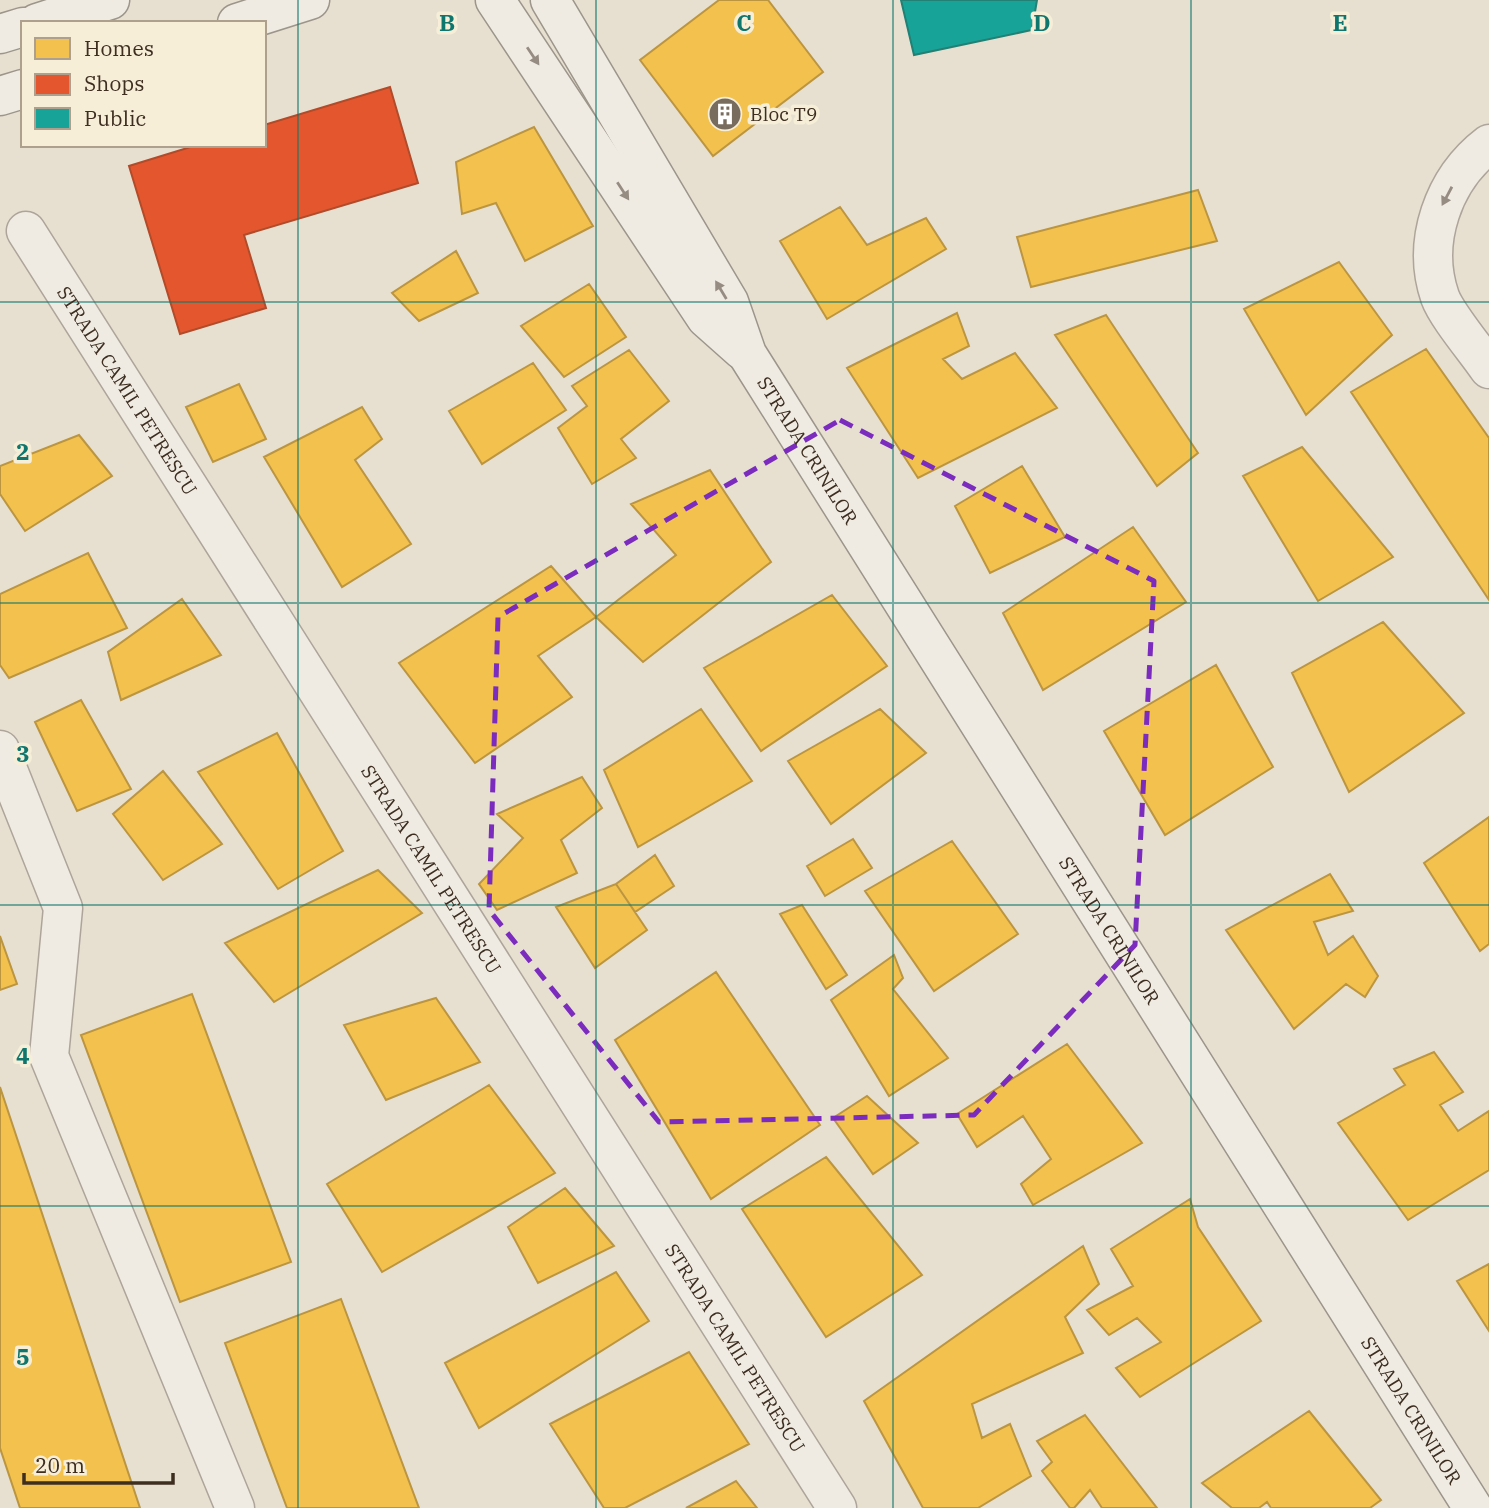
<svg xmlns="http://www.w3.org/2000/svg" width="1489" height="1508" font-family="'IBM Plex Serif',serif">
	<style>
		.homes { fill: #f2c14e; stroke: #bc9540; stroke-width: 2 }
		.shops { fill: #e4572e; stroke: #b24b2a; stroke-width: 2 }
		.public { fill: #17a398; stroke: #228074; stroke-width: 2 }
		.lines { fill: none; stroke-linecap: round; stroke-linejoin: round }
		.street-casing { stroke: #ada599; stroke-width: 41 }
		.secondary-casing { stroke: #9c958a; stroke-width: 41 }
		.street { stroke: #efebe3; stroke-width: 38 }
		.secondary { stroke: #efebe3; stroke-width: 38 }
		.oneway { fill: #968c82 }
		.marked { fill: none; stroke: #7b2cbf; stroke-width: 5; stroke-dasharray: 14 9; stroke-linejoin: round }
		.grid { fill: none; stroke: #0f766e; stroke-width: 2; stroke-opacity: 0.55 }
		.labels { text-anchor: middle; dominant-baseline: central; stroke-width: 7; stroke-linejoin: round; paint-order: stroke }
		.poi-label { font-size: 19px; fill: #3d2e20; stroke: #f7eed8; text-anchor: start }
		.street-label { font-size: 19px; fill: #3d2e20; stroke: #f7eed8 }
		.grid-label { font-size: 23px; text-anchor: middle; font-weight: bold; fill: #0f766e; stroke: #f7eed8; stroke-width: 7; stroke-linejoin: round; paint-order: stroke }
	</style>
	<rect width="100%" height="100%" fill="#e7e0d1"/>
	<path class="homes" d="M719,0h49l55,72 -110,84 -73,-96z
		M534,127l59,99 -68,35 -29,-58 -34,11 -6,-52z
		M1198,190l19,51 -186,46 -14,-50z
		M840,207l27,38 59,-27 20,31 -119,70 -47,-78z
		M456,251l22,42 -59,28 -27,-28z
		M1339,262l53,73 -86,80 -62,-106z
		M589,284l37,53 -62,40 -43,-51z
		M957,313l12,33 -26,13 19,20 53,-26 42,55 -139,70 -71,-110z
		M1106,315l92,138 -41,33 -102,-151z
		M1426,349l63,89v162l-138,-208z
		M629,350l40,51 -48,38 15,19 -44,26 -34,-56 29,-22 -15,-20z
		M533,363l33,47 -84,54 -33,-53z
		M239,384l27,55 -53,23 -27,-55z
		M362,407l20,32 -27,21 56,84 -69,43 -78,-130z
		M79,435l33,41 -87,55 -25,-37v-28z
		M1302,447l91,110 -75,44 -75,-125z
		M1022,466l43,71 -75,36 -35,-67z
		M710,470l61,92 -128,100 -47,-45 80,-62 -45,-51z
		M1133,527l53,75 -143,88 -40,-77z
		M88,553l39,75 -118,50 -9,-13v-71z
		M551,566l45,51 -58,39 34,41 -97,66 -76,-100z
		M832,595l55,71 -126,85 -57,-83z
		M182,599l39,56 -100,45 -13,-48z
		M1383,622l81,91 -115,79 -57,-119z
		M1216,665l57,102 -108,68 -61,-104z
		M81,700l50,89 -54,22 -42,-89z
		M701,709l51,72 -114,66 -34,-77z
		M880,709l46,44 -95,71 -43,-63z
		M277,733l66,118 -65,38 -80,-117z
		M163,771l59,73 -59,36 -50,-66z
		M582,777l20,31 -41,32 16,33 -80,37 -18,-26 44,-46 -26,-24z
		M1489,817v127l-9,7 -56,-88z
		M853,839l19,29 -47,28 -18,-30z
		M952,841l66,93 -84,57 -69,-100z
		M655,855l19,31 -39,26 -19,-28z
		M378,870l44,43 -148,89 -49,-59z
		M1330,874l23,37 -39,11 14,33 25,-19 25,40 -13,21 -19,-13 -52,45 -68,-99z
		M616,884l31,46 -52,38 -39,-61z
		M802,905l45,70 -21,14 -46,-75z
		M0,936l17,48 -17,6z
		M894,955l9,23 -10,11 55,69 -59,38 -58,-96z
		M716,972l104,153 -109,74 -96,-159z
		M192,994l99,268 -111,40 -99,-267z
		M436,998l44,64 -94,38 -42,-75z
		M1067,1044l75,99 -109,62 -12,-21 30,-25 -28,-43 -46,31 -20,-33z
		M1434,1052l29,40 -23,13 18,26 31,-20v59l-81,50 -70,-97 67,-38 -11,-16z
		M489,1085l66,88 -173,99 -55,-88z
		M0,1087l140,421h-120l-20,-60z
		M867,1096l51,47 -45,31 -40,-56z
		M826,1157l96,118 -96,62 -84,-128z
		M565,1188l49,58 -76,37 -30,-56z
		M1190,1199l8,28 63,94 -121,76 -24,-29 45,-26 -24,-24 -28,17 -22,-25 46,-24 -22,-37z
		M1083,1246l16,38 -34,33 18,36 -111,51 10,34 28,-14 21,52 -53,32h-55l-59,-107z
		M1489,1264v67l-32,-50z
		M616,1272l33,49 -170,107 -34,-65z
		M341,1299l78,209h-132l-62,-165z
		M689,1352l60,92 -124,64h-21l-54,-84z
		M1309,1411l72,89 -11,8h-99l-4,-6 -8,6h-27l-30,-25z
		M1085,1415l72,93h-55l-12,-18 -16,18h-4l-28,-37 10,-9 -15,-21z
		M736,1481l21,27h-71z"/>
	<path class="shops" d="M390,87l28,96 -174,52 22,73 -86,26 -51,-168 68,-21h67v-20z"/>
	<path class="public" d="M901,0h136l-5,30 -118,25z"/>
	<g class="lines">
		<defs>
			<g id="street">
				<path d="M1489,144c-46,35 -68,98 -49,153 7,19 37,54 49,72"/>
				<path id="s1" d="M26,231l811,1277"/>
				<path d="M0,750l63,158 -14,148 186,452"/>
			</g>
			<g id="secondary">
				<path d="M495,0l211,318 36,32"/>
				<path id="s2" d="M550,0l179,302 18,52 726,1154"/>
				<path d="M37,23l73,-23"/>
				<path d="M237,23l73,-23"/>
				<path d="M0,34l23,-7"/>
				<path d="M0,96l23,-7"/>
			</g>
		</defs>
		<use href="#street" class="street-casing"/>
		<use href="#secondary" class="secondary-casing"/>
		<use href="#street" class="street"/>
		<use href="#secondary" class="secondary"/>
	</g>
	<defs><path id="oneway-solid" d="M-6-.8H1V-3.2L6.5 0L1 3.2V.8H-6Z" transform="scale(1.75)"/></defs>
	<g class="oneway">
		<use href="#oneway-solid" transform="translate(533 56) rotate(56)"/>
		<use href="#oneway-solid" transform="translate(623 191) rotate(57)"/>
		<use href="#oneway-solid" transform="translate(1447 196) rotate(118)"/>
		<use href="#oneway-solid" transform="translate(721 290) rotate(-121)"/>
	</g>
	<path class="marked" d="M840,420l314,161 -19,364 -161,170 -315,7 -170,-212 9,-293z"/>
	<path class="grid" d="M298,0v1508M596,0v1508M893,0v1508M1191,0v1508M0,302h1489M0,603h1489M0,905h1489M0,1206h1489"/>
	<defs>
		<symbol id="building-disc" viewBox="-11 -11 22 22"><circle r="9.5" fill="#786c5e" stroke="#f7eed8"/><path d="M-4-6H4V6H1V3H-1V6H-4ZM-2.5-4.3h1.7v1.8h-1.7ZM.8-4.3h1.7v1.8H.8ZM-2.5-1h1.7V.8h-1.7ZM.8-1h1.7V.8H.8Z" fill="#fff"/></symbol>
	</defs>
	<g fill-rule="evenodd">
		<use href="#building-disc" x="706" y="95" width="38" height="38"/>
	</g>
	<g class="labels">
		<g class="poi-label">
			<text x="750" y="114">Bloc T9</text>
		</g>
		<g class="street-label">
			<text stroke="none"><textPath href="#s1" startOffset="189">STRADA CAMIL PETRESCU</textPath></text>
			<text stroke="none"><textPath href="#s2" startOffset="520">STRADA CRINILOR</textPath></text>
			<text stroke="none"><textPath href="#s1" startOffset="756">STRADA CAMIL PETRESCU</textPath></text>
			<text stroke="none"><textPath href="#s2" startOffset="1087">STRADA CRINILOR</textPath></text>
			<text stroke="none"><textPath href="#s1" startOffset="1323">STRADA CAMIL PETRESCU</textPath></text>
			<text stroke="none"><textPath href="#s2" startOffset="1654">STRADA CRINILOR</textPath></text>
		</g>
	</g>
	<g class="grid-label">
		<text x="447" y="31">B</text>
		<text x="744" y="31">C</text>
		<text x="1042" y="31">D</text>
		<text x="1340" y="31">E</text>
		<text x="23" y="460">2</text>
		<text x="23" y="762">3</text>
		<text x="23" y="1064">4</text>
		<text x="23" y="1365">5</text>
	</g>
	<rect x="21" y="21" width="245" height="126" fill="#f7eed8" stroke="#ada18e" stroke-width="2"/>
	<rect x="35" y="38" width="35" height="21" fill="#f2c14e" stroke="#ada18e" stroke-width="2"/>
	<text x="84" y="56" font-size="21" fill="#3d2e20">Homes</text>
	<rect x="35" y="74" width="35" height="21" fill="#e4572e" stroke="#ada18e" stroke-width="2"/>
	<text x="84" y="91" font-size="21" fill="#3d2e20">Shops</text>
	<rect x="35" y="108" width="35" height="21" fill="#17a398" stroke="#ada18e" stroke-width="2"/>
	<text x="84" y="126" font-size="21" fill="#3d2e20">Public</text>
	<path d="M24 1473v10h149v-10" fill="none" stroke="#3d2e20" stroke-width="3.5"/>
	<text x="35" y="1473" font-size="21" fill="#3d2e20" stroke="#f7eed8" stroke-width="5" paint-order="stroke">20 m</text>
</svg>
